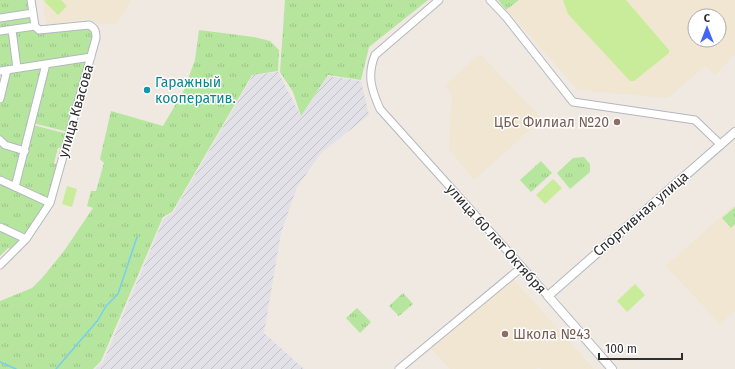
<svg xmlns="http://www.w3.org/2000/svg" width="735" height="369" font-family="'Fira Sans',sans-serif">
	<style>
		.industrial { fill: url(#industrial-furrows) }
		.education { fill: #f0e6d1; fill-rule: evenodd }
		.grass { fill: url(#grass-tufts) }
		.pitch { fill: #c9ec9a }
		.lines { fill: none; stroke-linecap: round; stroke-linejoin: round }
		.stream { stroke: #75cff0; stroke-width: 1.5 }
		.minor-casing { stroke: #b4b7c1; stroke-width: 9 }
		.tertiary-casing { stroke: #b4b7c1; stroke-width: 10 }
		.minor { stroke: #fff; stroke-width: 7 }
		.tertiary { stroke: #fff; stroke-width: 8 }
		.culture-dot { fill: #0f9aa8; stroke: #fff; stroke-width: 1.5 }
		.education-dot { fill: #8d6e63; stroke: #fff; stroke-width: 1.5 }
		.labels { text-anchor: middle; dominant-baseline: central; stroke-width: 3; stroke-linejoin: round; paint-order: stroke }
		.culture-label { font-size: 14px; fill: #0d838f; stroke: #fff; text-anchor: start }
		.street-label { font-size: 14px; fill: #2e2e2e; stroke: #fff }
		.education-label { font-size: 14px; fill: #785e54; stroke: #fff; text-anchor: end }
	</style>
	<defs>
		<pattern id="industrial-furrows" width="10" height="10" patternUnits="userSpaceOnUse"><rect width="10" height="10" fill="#e3e1e8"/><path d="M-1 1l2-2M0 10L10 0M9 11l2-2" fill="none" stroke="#c3c1c7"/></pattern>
		<pattern id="grass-tufts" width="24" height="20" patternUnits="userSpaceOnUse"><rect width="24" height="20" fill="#b6e59e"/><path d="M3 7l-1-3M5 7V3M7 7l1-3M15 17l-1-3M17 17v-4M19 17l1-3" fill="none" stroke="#9dc588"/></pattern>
	</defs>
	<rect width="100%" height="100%" fill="#efe9e1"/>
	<path class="industrial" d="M278,72l23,44 27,-40 33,5 8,34 -48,38 -24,34 -16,46 -17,100 40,36h-209l8,-7 61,-144 9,-5 80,-138z"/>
	<path class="education" d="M43,0h88l-15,24h-16l-13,-5 -41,6z
		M520,0h215v54l-20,21 -10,-9 -37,32 -90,-8 -71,-80zM695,16h24v24h-24z
		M480,54l62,65 -68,61 -25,-31 3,-54 -8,-9z
		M735,204v107l-15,13 -54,-58z
		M513,279l81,90h-53l-2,-2 -3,2h-86l-19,-20z"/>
	<path class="grass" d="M0,0h30l2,12 -32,5z
		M285,0h143l-59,47 -8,33 -33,-5 -27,41 -8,-24 -13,-20z
		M498,0h21l-13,10z
		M32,14l1,11 -33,5v-11z
		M82,26l13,6 -6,24 -71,11 -5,-36z
		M199,30l55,7 16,4 9,9 -1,21 -26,4 -80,137 -9,5 -62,144 -8,8h-93v-68l32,-13 11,-11 21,-26 29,-43 -6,-2 4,-15h5l8,-28 -4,-4 11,-48 52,15 21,-36 11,-30z
		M10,31l5,36 -15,2v-36z
		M89,59l-21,73 -35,-9 13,-58z
		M44,66l-20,84 -24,-11v-34l9,-34z
		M33,125l35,9 -4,13 -6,1 -4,15 5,3 -10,35 -32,-14z
		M0,141l24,11 -9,34 -15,-7z
		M584,157l6,7v8l-20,17 -13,-16 16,-15z
		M541,161l11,12 -21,19 -11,-12z
		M0,181l47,23 -22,33 -25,-12z
		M735,207v17l-4,4 -9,-10z
		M0,228l24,12 -9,10 -7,-2 -8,8z
		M403,293l10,11 -14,12 -10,-10z
		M357,308l14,14 -11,11 -14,-15z"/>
	<path class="pitch" d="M46,0h15l6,6 -9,9 -14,-14z
		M563,0h63l43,50v3l-35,28h-4l-62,-67z
		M553,179l9,9 -17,16 -9,-9z
		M67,186l10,3 -5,18 -10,-3z
		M635,284l10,11 -18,17 -10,-11z"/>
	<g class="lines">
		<path class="stream" d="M0,362l16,7
			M56,369l42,-49 8,-14 12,-12 19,-57"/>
		<defs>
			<path id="minor" d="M439,0l-64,55c-8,20 -4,34 5,54l168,187
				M490,0l16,17 67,85 122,18 26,25
				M0,18l33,-5
				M12,30l5,38
				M0,31l35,-5
				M0,71l91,-14
				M0,99l7,-29
				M0,140l5,5 20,6
				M0,180l50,23
				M15,187l31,-123
				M0,227l26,12
				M0,265l26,-26 24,-36 46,-165c0,-7 -1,-10 -7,-13l-50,5 -4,-4 -4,-26
				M399,369l123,-102"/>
			<path id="tertiary" d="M612,369l-64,-73 187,-164"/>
		</defs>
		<use href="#minor" class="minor-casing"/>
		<use href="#tertiary" class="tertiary-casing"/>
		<use href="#minor" class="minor"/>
		<use href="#tertiary" class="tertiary"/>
	</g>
	<circle class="culture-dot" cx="147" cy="90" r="4"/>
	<g class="education-dot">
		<circle cx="617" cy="122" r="4"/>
		<circle cx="505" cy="334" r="4"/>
	</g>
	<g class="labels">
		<g class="culture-label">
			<text x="155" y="82">Гаражный<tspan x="155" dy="16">кооператив.</tspan></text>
		</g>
		<g class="street-label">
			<text transform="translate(76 111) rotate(-74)">улица Квасова</text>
			<text transform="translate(641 214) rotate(-41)">Спортивная улица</text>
			<text transform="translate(496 239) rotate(48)">улица 60 лет Октября</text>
		</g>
		<g class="education-label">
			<text x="609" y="122">ЦБС Филиал №20</text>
			<text x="513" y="334" text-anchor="start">Школа №43</text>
		</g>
	</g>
	<g transform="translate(707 28)"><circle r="19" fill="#ffffff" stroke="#ababab"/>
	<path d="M0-3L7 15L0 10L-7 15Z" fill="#4264fb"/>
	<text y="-6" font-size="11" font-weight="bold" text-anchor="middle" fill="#2e2e2e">С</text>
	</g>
	<path d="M599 353v6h83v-6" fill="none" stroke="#2e2e2e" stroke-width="2"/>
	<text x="605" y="353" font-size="12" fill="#2e2e2e" stroke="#ffffff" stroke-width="3" paint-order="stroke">100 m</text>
</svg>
